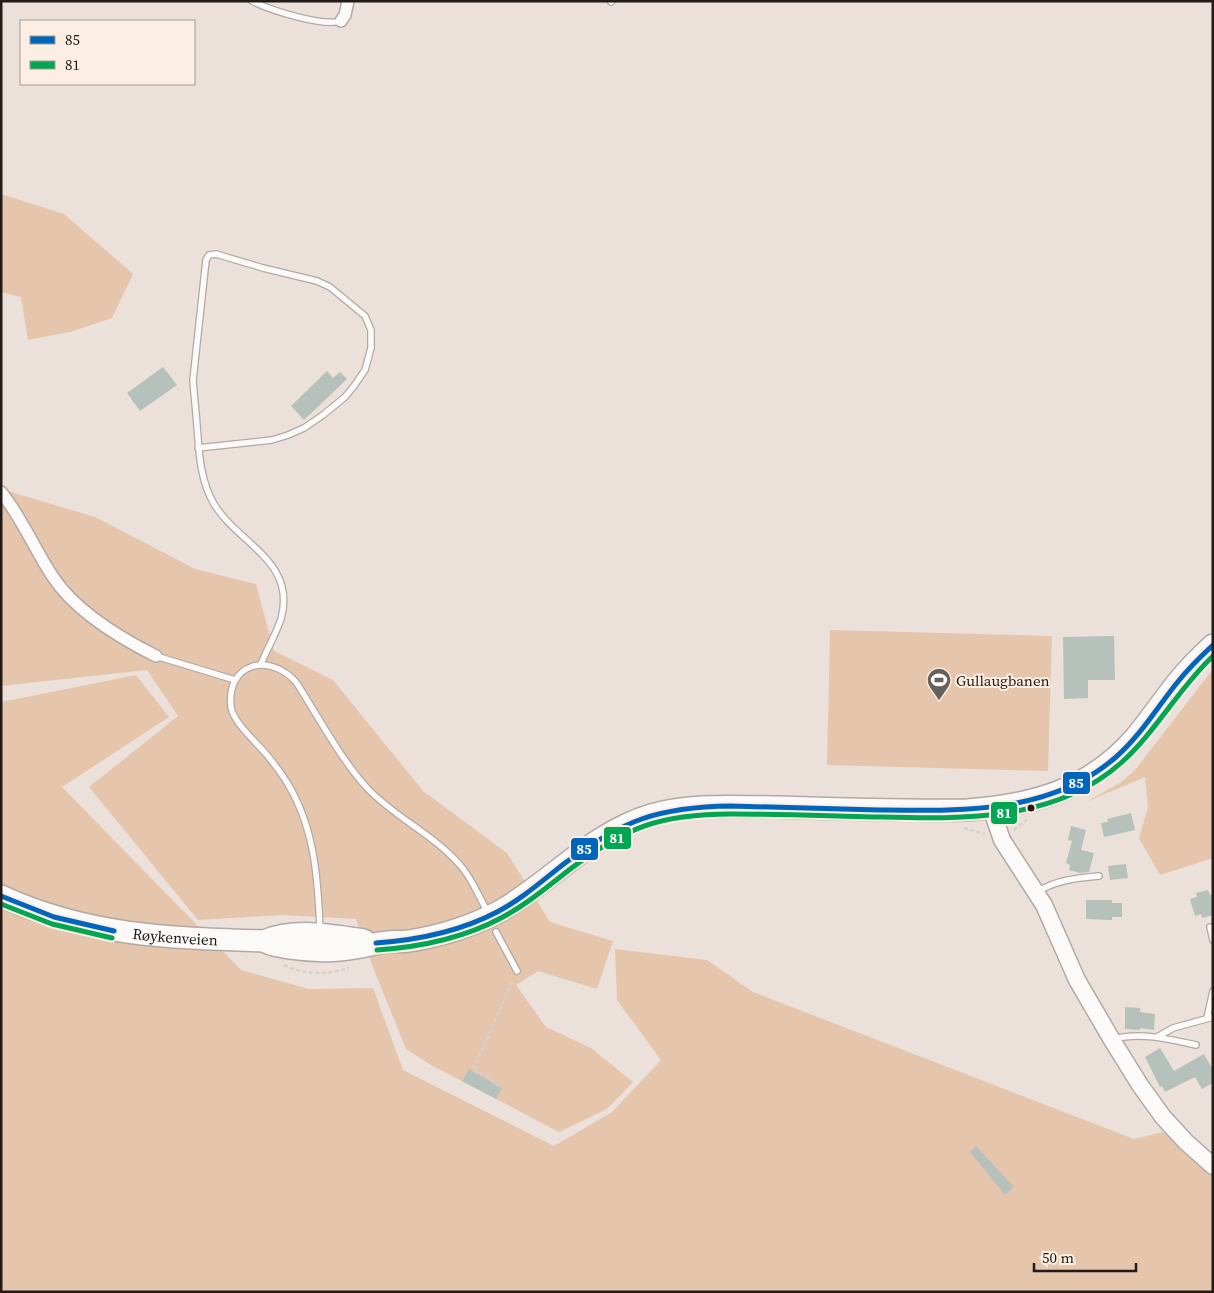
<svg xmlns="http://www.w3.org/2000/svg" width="1214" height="1293" font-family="'Source Serif 4',serif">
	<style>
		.green { fill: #e6c5ad }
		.building { fill: #b5c1ba }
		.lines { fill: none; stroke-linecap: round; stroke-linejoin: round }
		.lane-casing { stroke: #b1a9a4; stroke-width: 8 }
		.street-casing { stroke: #b1a9a4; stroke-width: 14 }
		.secondary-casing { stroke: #b1a9a4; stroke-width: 19 }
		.highway-casing { stroke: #b1a9a4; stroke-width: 24 }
		.path { stroke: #d4d1cf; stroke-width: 2.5; stroke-dasharray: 4 2.5; stroke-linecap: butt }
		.lane { stroke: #fcfaf9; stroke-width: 5.5 }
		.street { stroke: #fcfaf9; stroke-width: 11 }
		.secondary { stroke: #fcfaf9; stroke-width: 16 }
		.highway { stroke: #fcfaf9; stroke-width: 21 }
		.bus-1-casing { stroke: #fdeee3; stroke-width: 9 }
		.bus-2-casing { stroke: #fdeee3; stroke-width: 9 }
		.bus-1 { stroke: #0065bd; stroke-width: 5 }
		.bus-2 { stroke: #00a651; stroke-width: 5 }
		.bus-dot { fill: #221b17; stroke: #fdeee3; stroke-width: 2 }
		.labels { text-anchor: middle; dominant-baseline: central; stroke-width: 4; stroke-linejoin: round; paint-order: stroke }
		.poi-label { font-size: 15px; fill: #221b17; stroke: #fdeee3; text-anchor: start }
		.street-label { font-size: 15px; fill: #221b17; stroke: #fdeee3 }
		.line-badge { stroke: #fdeee3; stroke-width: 2 }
		.badge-label { font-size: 14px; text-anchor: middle; font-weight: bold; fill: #fff }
	</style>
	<rect width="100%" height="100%" fill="#ebe1da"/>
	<path class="green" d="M1,194l63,20 69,60 -21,44 -42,14 -42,8 -7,-43 -20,-5z
		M1,489l94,28 100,52 61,15 18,67 59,29 90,111 84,62 43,69 63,19 -16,48 -59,-18 -22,14 30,42 45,21 42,34 -26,27 -48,23 -128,-67 -25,-16 -32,-79 -18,-51 -75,-4 -83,5 -109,-133 89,-71 -31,-46 -146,16z
		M830,630l222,6 -4,135 -221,-6z
		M1213,669v189l-53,17 -21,-37 9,-31 -3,-30 -59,25 34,-19 15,-13z
		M136,675l33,42 -107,70 179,183 68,19 64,-1 30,82 151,76 58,-34 49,-52 -44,-60 -2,-51 92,11 46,32 381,147 29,-7 50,42v118h-1212v-590z"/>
	<path class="building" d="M163,367l14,18 -37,26 -13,-18z
		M327,371l6,7 7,-6 7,7 -43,41 -13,-14z
		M1114,636l1,44h-27v18l-24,1 -1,-62z
		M1131,813l4,17 -31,7 -3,-14 7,-1 -1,-3z
		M1071,826l15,4 -5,20 13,3 -5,19 -9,1 -11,-3 1,-5 -4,-2 6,-22 -4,-1z
		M1126,864l2,14 -18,2 -2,-14z
		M1208,890l2,5 3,-1v21l-11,3 -1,-4 -6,2 -5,-17 7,-2 -1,-4z
		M1086,900h26v3h10v14h-10v3l-26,-1z
		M1125,1007l15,1v4l15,2 -1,16 -14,-2v2l-15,-1z
		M1160,1048l14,23 30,-17 9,16v13l-11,6 -7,-12 -30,15 -3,-6 -2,1 -15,-30z
		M469,1069l33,19 -6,11 -34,-18z
		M976,1146l38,41 -9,8 -35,-43z"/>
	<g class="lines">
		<defs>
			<path id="lane" d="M252,1c18,9 71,26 89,20
				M611,2l1,-1
				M198,448l74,-8 16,-5 16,-7 19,-13 22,-18 9,-11 11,-16 6,-22v-18l-6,-14 -35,-29 -13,-6 -54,-13 -47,-14 -7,1 -3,5 -13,120c1,15 3,31 4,46 2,26 3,54 17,78 24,40 83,57 67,115 -5,15 -14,30 -20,45
				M156,656l79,24
				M1037,892c19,-12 40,-14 62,-16
				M1210,927l3,13
				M320,930c-2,-49 -5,-100 -31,-144 -6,-11 -14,-21 -22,-31 -10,-12 -34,-33 -36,-48 -5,-44 38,-55 65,-25 22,34 45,78 72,107 28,29 66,46 92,76 11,12 17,28 25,42
				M496,932l21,39
				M1207,1018l6,-27
				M1157,1037l16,-9 40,-11
				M1114,1039c27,-7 55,0 82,6"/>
			<path id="street" d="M341,21l4,-6 3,-14
				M1,492c21,26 34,58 52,85 23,35 67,61 103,79"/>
			<path id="secondary" d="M991,808l11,32 42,65 33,75 35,60 28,45 23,32 23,25 27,24"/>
			<g id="highway">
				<path id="s1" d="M1,896c86,40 170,42 263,45 30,-13 68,-6 100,-1"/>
				<path d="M264,941c8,5 16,5 25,7 32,5 56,3 86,-4 11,-3 23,-2 34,-3 32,-5 64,-15 93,-31 51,-30 90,-77 149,-95 41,-12 85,-8 127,-8 63,2 126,4 189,3 66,-5 122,-20 167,-71 15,-18 28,-37 42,-55 11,-14 24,-27 37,-39"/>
			</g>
		</defs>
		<use href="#lane" class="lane-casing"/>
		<use href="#street" class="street-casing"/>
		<use href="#secondary" class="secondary-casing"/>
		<use href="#highway" class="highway-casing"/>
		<path class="path" d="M964,828l21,6
			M1014,830l13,-11
			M284,965c21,10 43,10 65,3
			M499,1086l-12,-10 -14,-5 40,-91"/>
		<use href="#lane" class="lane"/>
		<use href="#street" class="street"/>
		<use href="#secondary" class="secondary"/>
		<use href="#highway" class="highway"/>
		<defs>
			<path id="bus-1" d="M1,896l53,21 60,14
				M376,943c42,-3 83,-11 121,-31 25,-13 46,-32 68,-49 58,-43 93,-56 166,-57 49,1 98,3 148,4 82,1 172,4 237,-53 24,-21 41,-49 60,-73 11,-14 24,-27 37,-39"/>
			<path id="bus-2" d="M1,904l51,20 60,14
				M377,950c43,-3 85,-11 124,-32 25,-13 46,-31 68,-48 57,-43 91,-56 162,-56 49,0 98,2 147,3 84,2 178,5 244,-55 35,-32 57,-74 91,-106"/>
		</defs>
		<use href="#bus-1" class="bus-1-casing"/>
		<use href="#bus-2" class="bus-2-casing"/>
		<use href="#bus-1" class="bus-1"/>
		<use href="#bus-2" class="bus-2"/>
	</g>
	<defs>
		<symbol id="stadium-pin" viewBox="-11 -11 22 30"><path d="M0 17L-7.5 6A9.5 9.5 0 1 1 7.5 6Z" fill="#68605b" stroke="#fdeee3"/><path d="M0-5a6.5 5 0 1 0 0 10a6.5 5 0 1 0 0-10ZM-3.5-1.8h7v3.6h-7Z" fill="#fff"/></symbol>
	</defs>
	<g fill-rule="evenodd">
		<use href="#stadium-pin" x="925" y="666" width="28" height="38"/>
	</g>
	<circle class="bus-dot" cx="1031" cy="808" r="4.5"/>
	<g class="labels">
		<g class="poi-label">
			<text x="956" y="680">Gullaugbanen</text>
		</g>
		<g class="street-label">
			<text stroke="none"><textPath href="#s1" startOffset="180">Røykenveien</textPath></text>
		</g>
	</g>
	<g class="line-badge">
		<rect x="1062" y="771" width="29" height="24" rx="5" fill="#0065bd"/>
		<rect x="990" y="801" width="28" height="24" rx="5" fill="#00a651"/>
		<rect x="603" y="826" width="29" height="24" rx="5" fill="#00a651"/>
		<rect x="570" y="837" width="29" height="24" rx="5" fill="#0065bd"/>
	</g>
	<g class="badge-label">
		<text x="1076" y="788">85</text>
		<text x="1004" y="818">81</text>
		<text x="617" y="843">81</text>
		<text x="584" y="854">85</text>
	</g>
	<rect width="1214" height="1293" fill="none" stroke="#221b17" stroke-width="5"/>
	<rect x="20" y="20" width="175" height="65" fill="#fdeee3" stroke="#a59a91"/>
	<rect x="30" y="36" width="25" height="8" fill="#0065bd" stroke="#a59a91"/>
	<text x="65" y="45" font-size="15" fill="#221b17">85</text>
	<rect x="30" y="61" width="25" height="8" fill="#00a651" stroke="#a59a91"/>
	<text x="65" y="70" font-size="15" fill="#221b17">81</text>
	<path d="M1034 1263v8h102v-8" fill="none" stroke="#221b17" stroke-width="2.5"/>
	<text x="1042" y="1263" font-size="15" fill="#221b17" stroke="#fdeee3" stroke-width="4" paint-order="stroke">50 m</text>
</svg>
